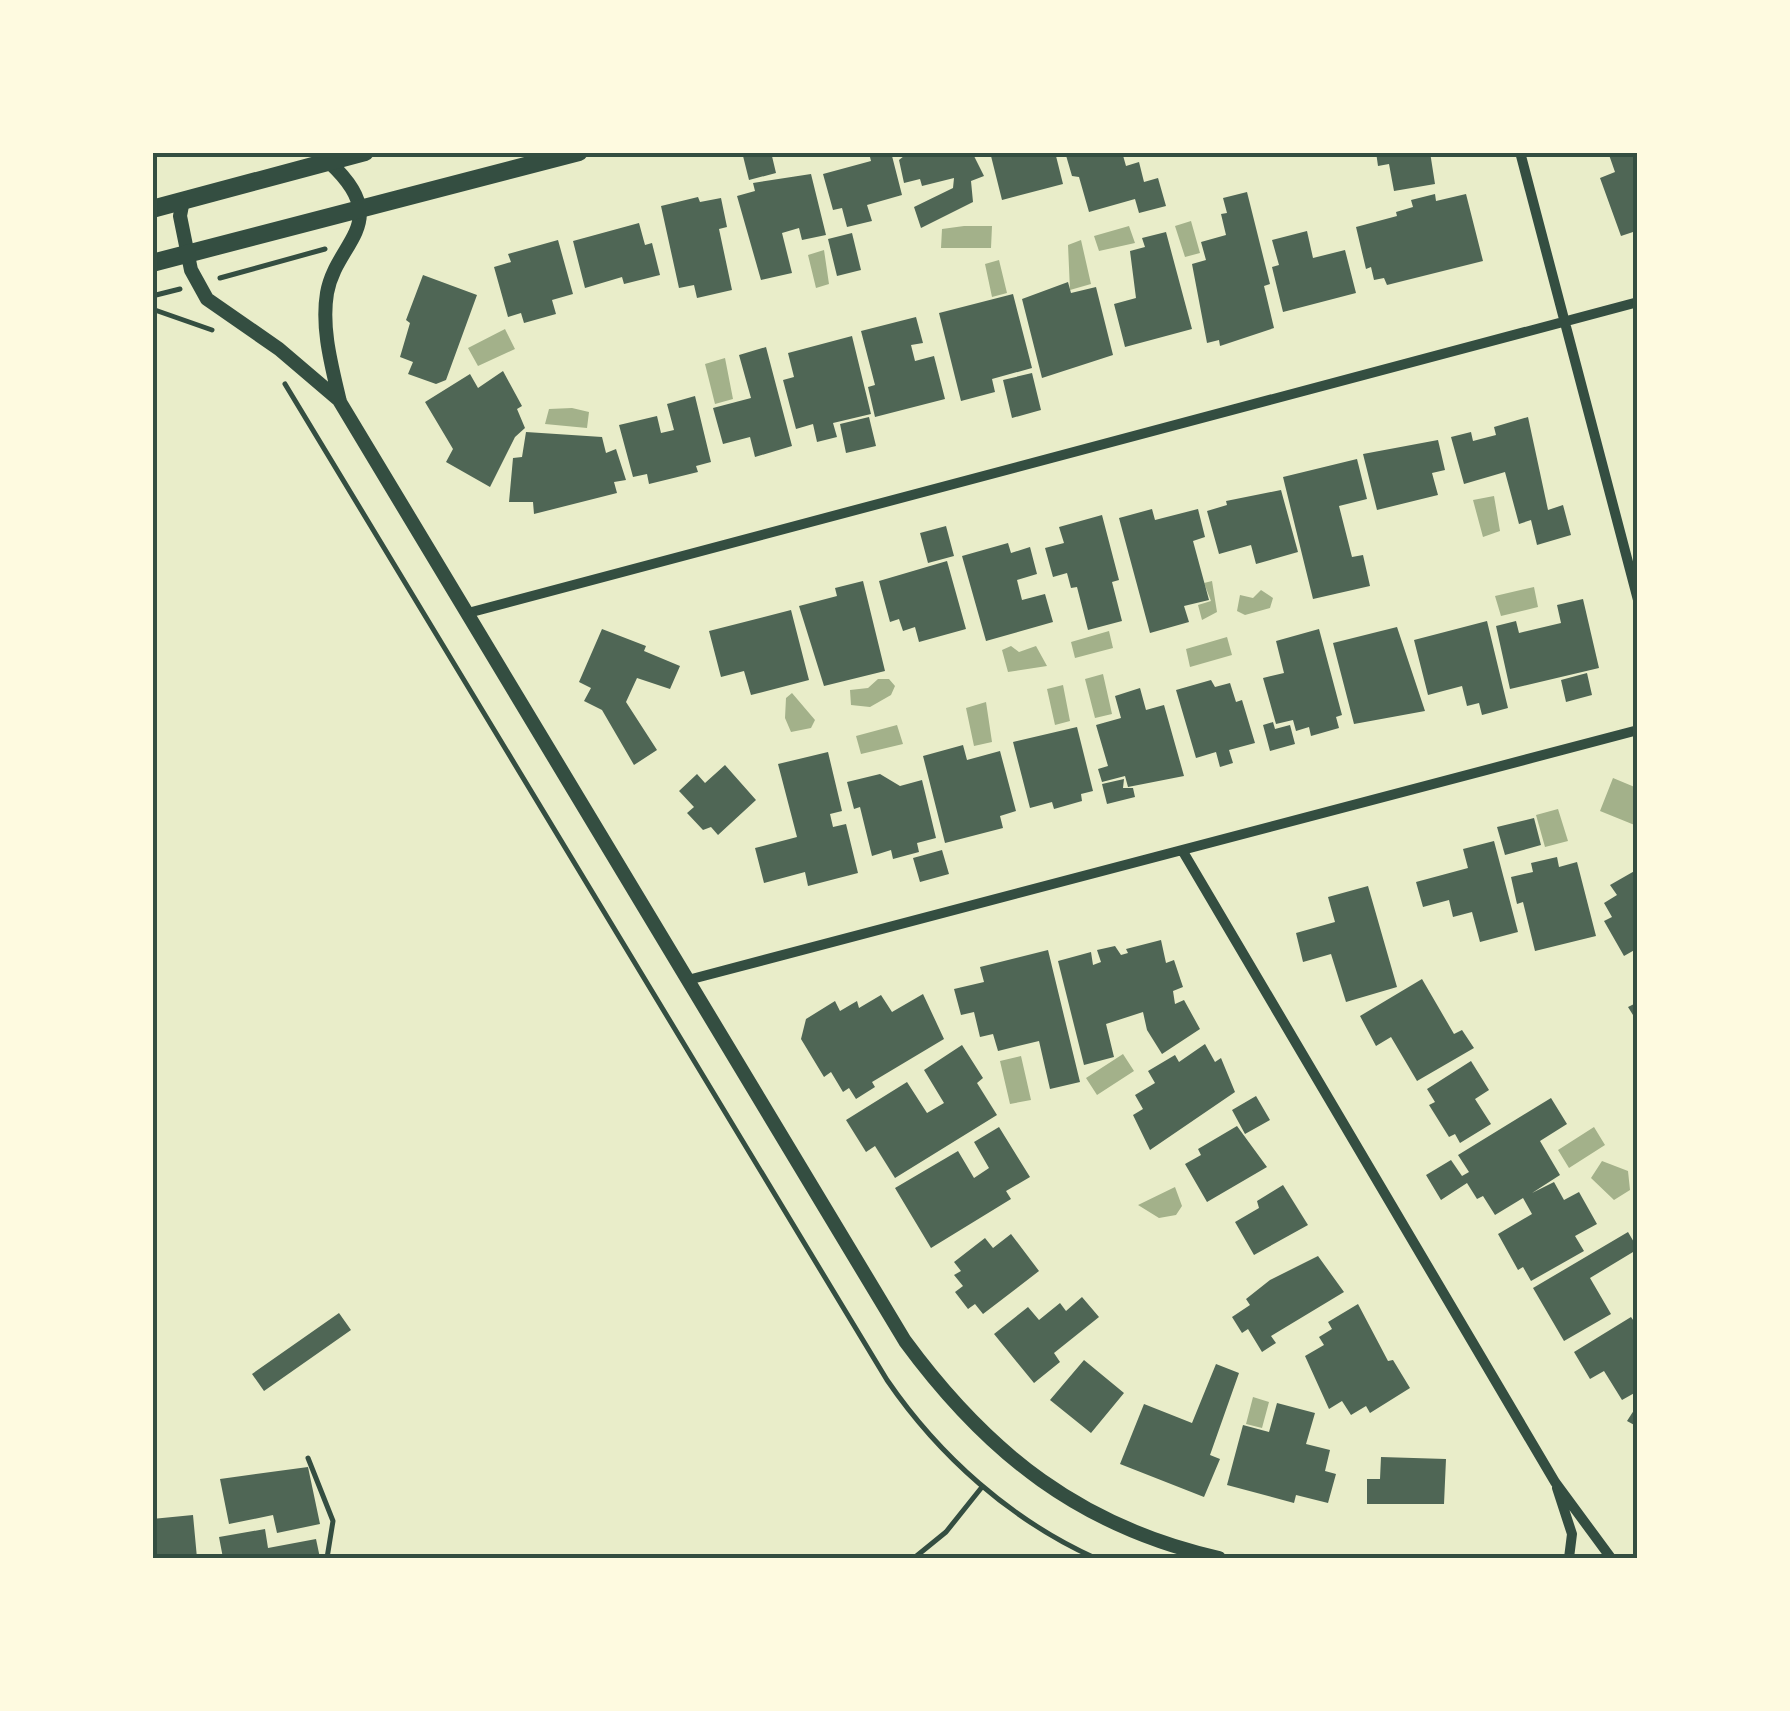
<svg xmlns="http://www.w3.org/2000/svg" width="1790" height="1711" font-family="Cabin,sans-serif">
	<style>
		.water { fill: #a3b18a }
		.building { fill: #4f6655 }
		.lines { fill: none; stroke-linecap: round; stroke-linejoin: round }
		.path { stroke: #344e41; stroke-width: 5 }
		.minor { stroke: #344e41; stroke-width: 10 }
		.tertiary { stroke: #344e41; stroke-width: 14 }
		.primary { stroke: #344e41; stroke-width: 18 }
		.neatline { fill: none; stroke: #344e41; stroke-width: 4 }
	</style>
	<rect width="100%" height="100%" fill="#e9edc9"/>
	<path class="water" d="M1191,221l9,32 -15,4 -10,-31z
		M964,226h28l-1,22h-50l1,-19z
		M1129,226l6,17 -36,8 -5,-15z
		M1081,240l10,44 -21,6 -2,-45z
		M824,250l5,34 -13,4 -8,-33z
		M999,260l8,33 -15,4 -7,-33z
		M505,329l10,20 -37,17 -10,-18z
		M725,358l8,41 -18,5 -10,-40z
		M572,408l17,4 -2,16 -42,-4 4,-15z
		M1494,496l6,35 -17,6 -10,-37z
		M1212,581l5,31 -15,8 -4,-15 13,-4 -7,-18z
		M1534,587l4,20 -37,9 -6,-20z
		M1261,590l12,8 -3,10 -25,7 -8,-4 3,-16 13,3z
		M1109,631l4,17 -38,10 -4,-16z
		M1227,637l5,18 -42,12 -4,-18z
		M1011,646l8,6 17,-6 11,20 -39,6 -6,-22z
		M1103,674l9,40 -17,4 -10,-39z
		M878,679h11l6,7 -4,9 -21,12 -19,-2 -1,-15 18,-2z
		M1063,685l7,36 -15,4 -8,-36z
		M792,693l23,27 -4,8 -20,4 -6,-14 1,-20z
		M986,702l6,40 -18,4 -8,-38z
		M897,725l6,19 -42,10 -5,-18z
		M1613,778l24,10v38l-37,-15z
		M1558,809l10,32 -23,6 -9,-32z
		M1123,1054l11,17 -37,24 -11,-17z
		M1021,1056l10,44 -21,4 -10,-43z
		M1594,1127l11,18 -36,23 -11,-18z
		M1602,1161l26,10 2,19 -16,10 -23,-22z
		M1175,1187l7,19 -6,9 -17,3 -21,-13z
		M1253,1397l16,5 -7,26 -16,-4z"/>
	<path class="building" d="M742,152h29l5,21 -27,7z
		M891,152l11,43 -35,10 5,16 -25,6 -5,-19 -9,2 -10,-36 48,-13 -2,-8z
		M909,152h63l12,24 -13,5 2,21 -52,26 -7,-21 39,-19 1,-10 -32,8 -2,-7 -16,4 -5,-23z
		M990,152h65l8,32 -61,16z
		M1065,152h57l4,14 13,-4 5,20 14,-4 8,28 -27,7 -4,-14 -46,13 -10,-35 -7,-1z
		M1376,152h54l5,32 -41,7 -5,-27 -11,2z
		M1608,152h30v93l-5,-13 -12,4 -21,-58 15,-6z
		M811,174l15,61 -24,5 -3,-12 -17,5 10,40 -31,7 -24,-84 18,-5 -2,-8z
		M1247,192l23,92 -6,2 10,42 -54,18 -1,-6 -12,3 -15,-79 14,-4 -5,-18 25,-7 -5,-21 6,-1 -4,-15z
		M1435,194l1,7 30,-7 17,67 -96,24 -3,-7 -10,2 -3,-13 -5,2 -10,-42 41,-11 -1,-4 17,-5 -2,-7z
		M698,197l2,5 21,-4 6,29 -8,2 13,61 -35,8 -3,-13 -15,3 -18,-82z
		M639,223l6,22 7,-2 8,32 -36,9 -2,-7 -37,11 -12,-47z
		M1307,231l6,27 32,-8 11,43 -73,19 -11,-45 7,-2 -7,-25z
		M1166,232l26,97 -67,18 -11,-43 22,-6 -6,-47 15,-4 -3,-9z
		M852,233l9,37 -24,6 -9,-37z
		M558,240l15,54 -21,6 4,14 -32,9 -3,-10 -13,4 -14,-50 17,-5 -3,-8z
		M423,275l54,20 -31,85 -10,4 -28,-10 5,-12 -13,-5 10,-34 -4,-3z
		M1068,282l3,11 25,-6 17,68 -71,23 -20,-79z
		M1013,294l19,74 -40,11 3,13 -34,9 -22,-88z
		M916,317l7,26 -12,2 4,16 19,-5 11,43 -70,18 -7,-30 7,-2 -14,-54z
		M852,336l19,78 -38,9 4,14 -20,5 -4,-18 -17,5 -13,-49 11,-3 -6,-24z
		M766,347l26,99 -37,11 -5,-20 -27,7 -10,-36 38,-10 -12,-43z
		M503,371l19,35 -5,3 8,19 -10,9 -25,50 -44,-25 7,-13 -28,-47 45,-28 8,14z
		M1032,373l9,37 -29,8 -9,-38z
		M695,396l16,66 -15,4 2,6 -49,12 -2,-10 -14,3 -14,-52 38,-9 4,17 13,-3 -7,-26z
		M869,417l7,29 -30,7 -6,-29z
		M1528,417l20,93 15,-5 8,30 -34,10 -6,-25 -12,4 -14,-52 -41,12 -13,-47 20,-5 2,9 23,-6 -2,-8z
		M526,432l76,5 4,16 10,-4 10,31 -12,2 3,11 -83,21 -1,-12h-24l4,-44 9,-1z
		M1438,440l7,30 -13,3 6,22 -61,15 -14,-56z
		M1357,459l10,40 -28,7 13,51 11,-2 7,31 -57,13 -30,-122z
		M1281,490l17,62 -42,12 -5,-19 -32,9 -12,-43 20,-6 -1,-4z
		M1152,509l3,11 43,-11 7,28 -12,4 16,59 -25,6 5,16 -39,11 -31,-115z
		M1102,515l17,65 -7,2 10,39 -34,9 -11,-43 -6,1 -4,-15 -14,4 -8,-29 19,-5 -5,-16z
		M946,526l8,30 -26,7 -8,-30z
		M1008,543l3,10 19,-6 7,27 -20,6 5,20 23,-6 8,28 -67,19 -24,-85z
		M947,561l19,68 -47,13 -4,-15 -12,4 -4,-12 -9,3 -11,-41z
		M863,581l22,90 -61,15 -25,-80 38,-10 -2,-8z
		M1583,599l16,69 -89,21 -14,-63 20,-5 3,12 42,-10 -4,-18z
		M791,610l18,70 -58,15 -7,-24 -23,6 -12,-46z
		M1487,621l21,87 -26,7 -3,-12 -12,3 -5,-20 -34,9 -14,-55z
		M1397,627l28,84 -71,13 -21,-81z
		M602,629l44,17 -2,5 36,15 -10,23 -33,-11 -11,24 31,48 -23,15 -32,-55 -18,-9 7,-13 -12,-6z
		M1319,629l23,86 -6,2 3,11 -28,8 -2,-9 -13,4 -3,-11 -17,4 -13,-46 21,-5 -8,-32z
		M1587,673l5,22 -26,7 -5,-22z
		M1211,680l4,7 15,-4 6,19 6,-2 13,43 -26,7 4,13 -13,4 -4,-15 -20,6 -20,-68z
		M1140,688l6,22 18,-5 20,71 -56,11 -3,-11 -23,6 -4,-13 10,-3 -12,-41 25,-7 -6,-22z
		M1273,722l2,7 15,-4 5,19 -25,7 -7,-26z
		M1077,727l16,64 -12,3 1,7 -28,8 -2,-7 -22,6 -17,-66z
		M963,745l4,15 33,-9 16,60 -16,5 3,12 -58,15 -22,-87z
		M828,752l14,59 -12,3 3,13 13,-3 12,49 -50,13 -3,-14 -41,11 -9,-35 42,-11 -19,-73z
		M725,765l31,35 -38,35 -7,-8 -8,3 -16,-17 7,-6 -15,-16 18,-17 8,9z
		M880,774l20,12 22,-6 14,58 -19,5 2,9 -26,7 -2,-9 -19,6 -12,-49 -6,2 -7,-27z
		M1124,779l-1,9h10l2,9 -28,7 -5,-20z
		M1534,818l7,27 -36,10 -8,-28z
		M1494,841l24,91 -38,10 -8,-30 -19,5 -4,-17 -26,7 -7,-25 52,-14 -5,-19z
		M942,850l7,24 -29,8 -7,-24z
		M1557,857l2,10 18,-5 19,74 -61,15 -12,-49 -6,2 -6,-27 22,-5 -2,-9z
		M1638,869v79l-14,8 -20,-35 8,-4 -8,-14 13,-8 -7,-10z
		M1368,886l29,101 -51,15 -15,-48 -28,8 -7,-29 39,-11 -7,-25z
		M1161,940l5,23 8,-3 9,27 -10,4 2,13 9,-4 16,29 -38,25 -15,-24 -4,-18 -37,12 8,33 -30,8 -26,-104 33,-9 2,13 8,-3 -4,-12 18,-4 6,9 7,-2 -2,-4z
		M1048,950l32,132 -30,7 -11,-48 -41,10 -5,-17 -13,3 -6,-25 -13,3 -7,-26 30,-7 -4,-15z
		M1422,979l32,55 8,-4 12,18 -57,33 -26,-44 -15,9 -16,-30z
		M923,994l21,45 -72,43 3,5 -19,12 -7,-11 -6,4 -12,-20 -7,5 -23,-38 5,-20 29,-18 5,10 17,-10 2,7 22,-13 11,17z
		M1638,1002v21l-10,-16z
		M1205,1044l10,18 6,-4 14,34 -85,58 -17,-35 10,-6 -8,-14 20,-12 -7,-12 27,-16 4,7z
		M962,1045l21,33 -6,5 20,32 -102,63 -20,-32 -9,6 -20,-32 61,-38 20,31 17,-10 -20,-33z
		M1471,1061l18,29 -14,9 16,25 -31,19 -5,-9 -6,3 -20,-32 6,-3 -8,-13z
		M1256,1096l14,24 -25,14 -13,-24z
		M1551,1098l16,26 -27,17 20,34 -28,18 22,-11 10,18 15,-8 18,32 -22,12 9,15 -53,30 -8,-14 -5,3 -20,-36 34,-20 -9,-16 -28,17 -12,-19 -6,3 -10,-16 -26,17 -15,-25 25,-15 11,16 7,-4 -11,-17z
		M1237,1126l30,41 -60,35 -22,-38 16,-9 -3,-6z
		M999,1127l31,50 -24,14 5,8 -80,49 -36,-60 63,-37 16,27 15,-10 -15,-26z
		M1283,1185l25,40 -54,30 -19,-33 24,-14 -2,-7z
		M1628,1232l10,17 -48,29 21,36 -47,27 -31,-53z
		M1011,1234l28,37 -56,43 -8,-10 -7,5 -13,-17 8,-6 -9,-11 7,-4 -7,-9 31,-24 8,10z
		M1318,1256l26,36 -73,44 5,7 -14,9 -14,-23 -6,4 -10,-16 18,-12 -4,-6 24,-19z
		M1082,1297l17,20 -45,36 6,9 -26,21 -40,-49 34,-27 11,13 21,-17 6,8z
		M1358,1304l30,57 5,-1 17,28 -40,25 -4,-7 -15,9 -9,-14 -13,8 -24,-53 19,-11 -5,-8 13,-8 -4,-7z
		M339,1313l12,17 -87,61 -12,-17z
		M1631,1317l7,10v64l-16,9 -18,-29 -14,8 -16,-27z
		M1084,1360l40,33 -33,40 -41,-33z
		M1216,1364l23,9 -29,82 10,4 -16,38 -84,-33 24,-60 48,19z
		M1277,1403l38,10 -9,31 24,6 -5,21 11,3 -8,29 -32,-8 -2,8 -67,-18 16,-60 26,7z
		M1638,1404v23l-11,-6z
		M1381,1457l65,2 -2,45h-77v-25h13z
		M308,1467l12,57 -43,9 -4,-18 -44,9 -9,-45z
		M193,1515l4,43h-45v-39z
		M265,1529l3,19 48,-9 4,19h-97l-4,-21z"/>
	<g class="lines">
		<path class="path" d="M220,278l105,-29
			M152,296l28,-7
			M152,309l60,21
			M285,384l602,996c52,76 124,140 208,178
			M308,1458l25,63 -6,37
			M914,1558l32,-26 36,-45"/>
		<path class="minor" d="M1520,152l118,448
			M468,613l1170,-311
			M1182,850l373,632 56,76
			M688,980l950,-250
			M1557,1488l15,46 -3,24"/>
		<path class="tertiary" d="M329,162c66,61 7,79 -2,131 -6,36 5,74 13,109l565,939c83,113 176,186 314,217
			M183,200l-3,16 11,54 16,29 72,50 61,52"/>
		<path class="primary" d="M152,209l213,-57
			M152,263l427,-111"/>
	</g>
	<rect width="1790" height="1711" fill="none" stroke="#fefae0" stroke-width="310"/>
	<rect x="155" y="155" width="1480" height="1401" class="neatline"/>
</svg>
